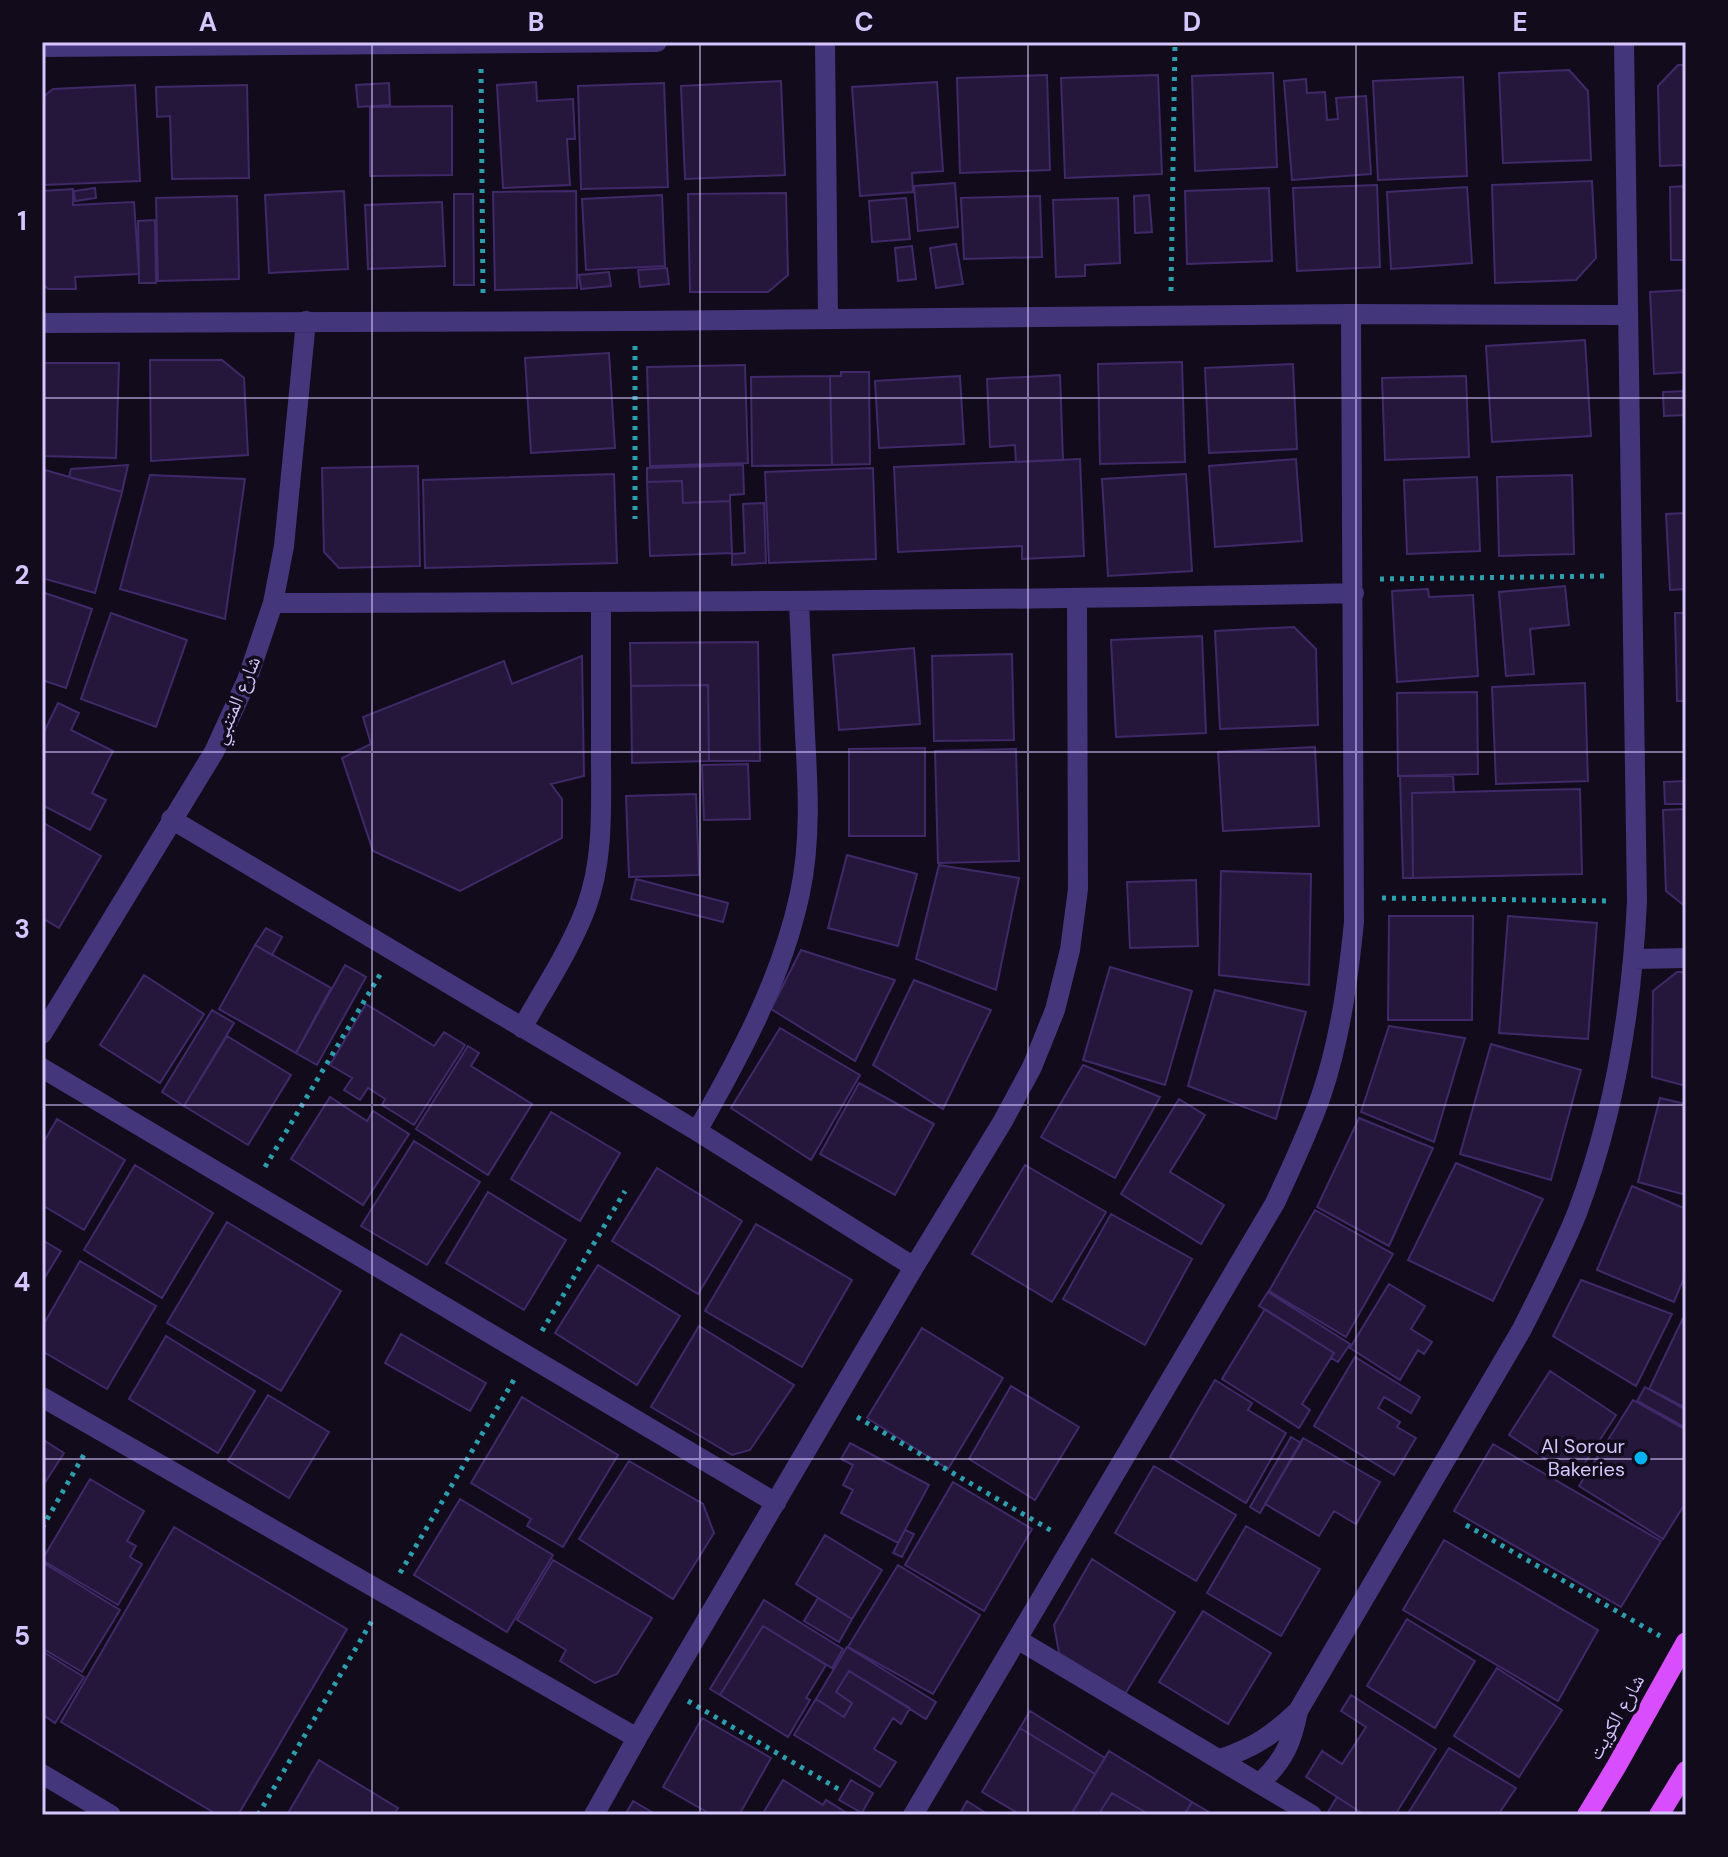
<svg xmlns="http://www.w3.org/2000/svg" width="1728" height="1857" font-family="'DM Sans','Noto Naskh Arabic',sans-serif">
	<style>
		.building { fill: #25173c; stroke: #402968; stroke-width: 2 }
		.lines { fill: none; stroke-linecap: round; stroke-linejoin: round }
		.path { stroke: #2d9fac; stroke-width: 5; stroke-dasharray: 4 6; stroke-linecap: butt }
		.minor { stroke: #44367b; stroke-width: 20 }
		.major { stroke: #d84efe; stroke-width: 20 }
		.grid { fill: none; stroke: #d6c6ff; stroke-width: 2; stroke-opacity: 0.55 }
		.poi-dot { fill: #02b1ef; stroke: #110b1c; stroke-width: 3 }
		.labels { text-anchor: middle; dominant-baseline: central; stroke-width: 7; stroke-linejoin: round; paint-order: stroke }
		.street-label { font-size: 20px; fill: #d6c6ff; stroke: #110b1c }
		.poi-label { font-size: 20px; fill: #d6c6ff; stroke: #110b1c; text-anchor: end }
		.neatline { fill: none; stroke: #d6c6ff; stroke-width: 3 }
		.grid-label { font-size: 26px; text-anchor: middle; font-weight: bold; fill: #d6c6ff }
	</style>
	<rect width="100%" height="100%" fill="#110b1c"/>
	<path class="building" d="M1678,65h8v100l-26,1 -2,-80z
		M1569,70l19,21 3,69 -88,3 -4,-90z
		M1273,73l4,94 -82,4 -3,-95z
		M1047,75l3,95 -90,3 -3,-95z
		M1158,75l4,99 -97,4 -4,-100z
		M1463,77l4,99 -89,4 -5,-99z
		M1306,79l1,14 18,-1 2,28 11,-1 -2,-21 30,-2 5,78 -79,6 -8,-99z
		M781,81l4,94 -100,4 -4,-93z
		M536,82l1,19 36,-2 2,40h-8l3,46 -67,3 -6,-103z
		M937,82l6,89 -31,2 1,19 -53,4 -8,-109z
		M389,83l1,22 -32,2 -2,-22z
		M664,83l4,104 -87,2 -3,-103z
		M135,85l5,96 -98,4v-87l11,-9z
		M247,85l2,93 -77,1 -2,-63 -13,1 -1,-30z
		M452,106v69l-82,1v-69z
		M1592,181l4,77 -20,22 -81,3 -3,-98z
		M955,183l3,44 -40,4 -4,-45z
		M1377,185l3,82 -83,4 -4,-83z
		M1686,186v74h-15l-1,-73z
		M1467,187l5,76 -81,6 -4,-77z
		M95,188l1,10 -21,3 -1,-10z
		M1269,188l3,73 -85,3 -2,-73z
		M73,189v16l61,-3 5,72 -64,3 1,12h-28l-6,-6v-92z
		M344,191l4,78 -79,4 -4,-78z
		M576,191l1,97 -82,2 -2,-98z
		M786,193l2,82 -20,17h-78l-2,-98z
		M454,194h19l1,91h-20z
		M662,195l3,71 -79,4 -4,-71z
		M1149,195l3,37 -17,1 -1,-37z
		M237,196l2,83 -81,2 -2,-83z
		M1040,196l2,61 -78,2 -3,-61z
		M906,198l4,41 -38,3 -3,-41z
		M1118,198l2,65 -35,2v11l-29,1 -3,-77z
		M442,202l3,64 -77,3 -3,-64z
		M155,220l1,63h-17l-1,-62z
		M956,244l7,40 -27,4 -6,-40z
		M912,246l4,33 -18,2 -3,-33z
		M667,268l2,16 -29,3 -2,-17z
		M609,272l2,14 -30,3 -2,-14z
		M1686,290v82l-32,2 -4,-82z
		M1585,340l6,96 -99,6 -6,-96z
		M609,353l6,95 -84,5 -6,-95z
		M150,360h72l22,18 4,77 -97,6z
		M1182,362l3,100 -85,2 -2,-100z
		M42,363h77l-3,95 -74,-2z
		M1293,364l4,85 -88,4 -4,-85z
		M745,365l3,98 -98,3 -3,-99z
		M841,372h28l1,92 -38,1 -2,-89h11z
		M1060,375l3,85 -47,2 -1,-17 -25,2 -3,-68z
		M830,376l2,89 -80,1 -1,-89z
		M960,376l4,68 -85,4 -4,-67z
		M1466,376l3,81 -84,3 -3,-82z
		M1686,391v24l-22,1 -1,-24z
		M1080,459l4,97 -62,3v-13l-124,6 -4,-85z
		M1296,459l6,82 -87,6 -6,-81z
		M128,465l-6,27 -53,-15 2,-8z
		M743,465l1,29 -14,1v6l-47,2 -1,-22 -35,1v-14z
		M418,466l2,100 -81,2 -15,-16 -2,-84z
		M873,468l3,91 -107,4 -4,-91z
		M45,470l77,22 -27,101 -53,-15v-97z
		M614,474l3,89 -192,5 -2,-88z
		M1186,474l6,97 -84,5 -6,-97z
		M150,475l95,4 -20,140 -105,-30z
		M1572,475l2,79 -75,2 -2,-79z
		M1477,477l3,74 -73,3 -3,-74z
		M682,481l1,22 47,-2 2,52 -82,3 -3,-74z
		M764,503l2,60 -34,2v-11l13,-1 -2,-49z
		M1686,513v76l-16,1 -4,-76z
		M1565,586l4,39 -39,4 4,45 -28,2 -7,-84z
		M1428,589l1,8 44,-2 5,81 -81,6 -5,-91z
		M42,592l50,17 -26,79 -24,-8z
		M111,613l76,27 -31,87 -75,-28z
		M1675,613h11v88h-9z
		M1294,627l22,22 2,76 -98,4 -5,-98z
		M1202,636l4,97 -90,4 -5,-97z
		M758,642l2,119h-51l-1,-76 -77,1 -1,-43z
		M914,648l6,76 -81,6 -6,-75z
		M1012,654l2,86 -80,1 -2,-85z
		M582,656l2,120 -33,8 11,15v39l-102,53 -87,-40 -31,-93 29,-14 -8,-27 141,-56 8,23z
		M1585,683l3,98 -92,3 -4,-97z
		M708,685l1,76 -77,2 -1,-77z
		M1477,692l1,82 -80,2 -1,-83z
		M58,703l21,10 -8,17 42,21 -21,42 14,7 -16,30 -48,-25v-69z
		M1315,747l4,79 -96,5 -5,-79z
		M925,748v88h-76v-87z
		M1016,749l3,112 -81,2 -3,-112z
		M748,764l2,55 -46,1 -2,-55z
		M1400,776h53l1,16 -42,1 1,85h-10z
		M1686,781v23h-21l-1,-22z
		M1580,789l2,85 -169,4 -1,-85z
		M696,794l3,81 -70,2 -3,-81z
		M1686,809v98l-20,-16 -3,-81z
		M42,822l59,34 -42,72 -17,-10z
		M847,855l70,19 -19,72 -70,-18z
		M939,865l80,13 -23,112 -80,-31z
		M1221,871l90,3 -2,111 -90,-10z
		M636,879l92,24 -5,19 -92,-23z
		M1196,880l2,66 -68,2 -3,-66z
		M1389,916h84l-1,104h-84z
		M1508,916l89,7 -9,116 -89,-6z
		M266,928l16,9 -10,18 -17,-10z
		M255,945l76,43 -35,65 -77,-44z
		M801,950l94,30 -40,81 -84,-52z
		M345,965l21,12 -49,88 -21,-12z
		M1110,967l82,24 -27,94 -82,-25z
		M1677,972h9v114l-34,-9 1,-86z
		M144,975l60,39 -44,69 -60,-38z
		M914,980l77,30 -48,99 -70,-44z
		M1215,990l91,22 -30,107 -88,-33z
		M366,1004l68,42 10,-14 21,13 -51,80 -32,-20 3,-6 -17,-11 -8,12 -16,-10 8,-12 -22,-13z
		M212,1010l22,13 -50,83 -22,-14z
		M1389,1026l76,12 -31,104 -73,-30z
		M780,1028l80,47 -49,85 -80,-52z
		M227,1036l64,39 -43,70 -64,-39z
		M1491,1044l90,26 -30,110 -91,-26z
		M468,1046l11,7 -8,13 61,38 -44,71 -72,-46z
		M1083,1065l77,32 -45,81 -74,-41z
		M859,1083l75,41 -39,71 -75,-41z
		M330,1097l37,24 6,-10 36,23 -46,71 -72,-46z
		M1660,1098l26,6v91l-48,-13z
		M1179,1099l26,16 -35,57 54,33 -23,39 -80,-50z
		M551,1112l69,41 -40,68 -69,-42z
		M1359,1118l74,30 -44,98 -72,-39z
		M57,1119l68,41 -41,70 -42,-25v-60z
		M414,1141l66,41 -53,83 -66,-39z
		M1456,1163l87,36 -50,102 -85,-41z
		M135,1165l78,48 -51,85 -78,-48z
		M1025,1165l81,47 -54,90 -80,-48z
		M657,1168l85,53 -44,73 -86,-53z
		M1632,1186l54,23v64l-12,29 -77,-32z
		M488,1192l78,48 -42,70 -78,-47z
		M1315,1210l78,44 -47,83 -77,-46z
		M1111,1214l81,45 -47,86 -82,-46z
		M227,1222l114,69 -60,100 -114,-68z
		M756,1224l96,56 -50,87 -97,-56z
		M42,1240l19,11 -19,31z
		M80,1261l76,45 -49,83 -65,-38v-24z
		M598,1265l82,51 -43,69 -82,-52z
		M1581,1280l91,34 -36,72 -83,-50z
		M1389,1284l36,22 -14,23 21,13 -8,12 -6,-4 -18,30 -50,-32z
		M1268,1292l82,52 -12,18 -7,-4 3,-5 -75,-47z
		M1265,1309l69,44 -32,51 8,6 -11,18 -77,-49z
		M1683,1318l3,2v88l-37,-19z
		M699,1326l95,59 -44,65 -18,5 -81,-48z
		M922,1328l81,50 -55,91 -81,-51z
		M401,1334l85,49 -16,28 -85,-48z
		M166,1336l89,55 -37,62 -89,-54z
		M1355,1357l65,40 -9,16 -27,-16 -6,11 22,14 -3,5 19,11 -22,37 -80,-49z
		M1550,1371l66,44 -41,63 -66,-43z
		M1215,1380l37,23 -4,7 38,23 -40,70 -76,-46z
		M1011,1386l68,41 -44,73 -66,-41z
		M1645,1387l41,23v18l-49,-27z
		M268,1395l61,37 -40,66 -61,-37z
		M522,1397l96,58 -55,92 -36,-21 4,-7 -60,-36z
		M1633,1400l53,30v72l-23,37 -84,-53z
		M1291,1437l10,6 -41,70 -10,-6z
		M1303,1438l77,44 -24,42 -22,-13 -15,25 -54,-32z
		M42,1439l22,14 -22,34z
		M850,1443l79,42 -31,58 -57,-30 12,-23 -10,-5 10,-20 -12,-6z
		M1493,1444l168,97 -40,66 -167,-96z
		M629,1461l74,43 11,29 -41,66 -94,-60z
		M1154,1466l82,49 -40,66 -81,-48z
		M90,1479l54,32 -17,30 9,5 -6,11 12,7 -24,41 -76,-45z
		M953,1482l79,47 -48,82 -79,-46z
		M460,1499l93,56 -46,77 -93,-57z
		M1246,1526l74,43 -39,67 -74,-43z
		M174,1527l173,102 -109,186h-20l-157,-93z
		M905,1530l9,4 -12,23 -9,-4z
		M825,1535l57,35 -30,49 -56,-35z
		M1444,1540l154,90 -40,71 -155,-91z
		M1092,1559l83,53 -50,82 -66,-41 -5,-28z
		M553,1560l99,58 -35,56 -22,9 -35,-22 6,-11 -49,-30z
		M42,1562l78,48 -38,62 -40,-24z
		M898,1565l82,50 -47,79 -85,-47z
		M818,1598l34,21 -13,23 -35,-21z
		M764,1600l79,49 -11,19 -69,-42 -43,69 -10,-6z
		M1203,1611l68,42 -43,71 -69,-42z
		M1407,1619l68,42 -40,67 -68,-42z
		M763,1626l63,39 -20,33 4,2 -22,37 -68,-42z
		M847,1647l89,55 -10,17 -77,-48 -13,21 16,11 -8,14 -28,-18z
		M42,1651l42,26 -29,46 -13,-9z
		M1497,1668l65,42 -43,67 -65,-41z
		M849,1671l61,37 -9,16 -8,-6 -19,31 22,13 -16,25 -86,-52 22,-36 28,18 8,-14 -16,-11z
		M1351,1695l85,54 -41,66h-30l-59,-38 16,-26 20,13 24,-37 -25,-16z
		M1030,1711l75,47 -10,16 -75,-46z
		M702,1718l69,40 -32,57h-27l-49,-28z
		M1020,1728l75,46 -24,41h-50l-39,-23z
		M1449,1748l67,40 -18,27h-91z
		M1109,1751l83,51 -8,13h-34l-38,-22 -14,22h-23l-3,-2z
		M319,1760l79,48 -4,7h-107z
		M783,1780l40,25 3,-5 24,15h-88z
		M851,1780l22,13 -11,20 -23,-13z
		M1112,1793l38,22h-52z
		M1337,1797l28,18h-32l-5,-3z
		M633,1801l24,14h-32z
		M967,1801l22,14h-30z
		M1192,1802l22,13h-30z"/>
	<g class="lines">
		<path class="path" d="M481,69l2,226
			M1171,291l4,-249
			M635,346v173
			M1380,579l226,-3
			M1382,898l230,3
			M265,1167l116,-194
			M542,1331l83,-140
			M857,1417l195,114
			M1466,1525l194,111
			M42,1528l44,-77
			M400,1573l115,-195
			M688,1701l152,89
			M258,1815l115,-196"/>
		<path class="minor" d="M825,42l3,277
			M42,47l615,-5
			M42,323l593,-2 716,-7 276,1
			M273,603c360,-1 720,-2 1081,-10
			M171,819l526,312 217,136
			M1634,959l52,-1
			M522,1028c22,-39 48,-78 64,-120 18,-48 15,-101 15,-152 0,-51 0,-102 0,-154
			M42,1034l172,-282 33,-72 26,-77 11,-57 22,-225
			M42,1068l734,435
			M697,1131c43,-75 85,-153 103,-238 11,-52 8,-106 5,-158 -2,-44 -4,-89 -6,-133
			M42,1397l595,341
			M1017,1639l295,176
			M1220,1759c33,-11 53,-24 78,-48l224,-382c19,-38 39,-76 55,-116 38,-100 55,-206 60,-312l-13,-859
			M42,1774l69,41
			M1260,1783c24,-23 32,-40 38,-72
			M594,1815l43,-77 277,-471 89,-146 29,-54 23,-57 15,-60 8,-61 -1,-290
			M913,1815l362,-612c16,-35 33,-70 46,-107 19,-56 27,-115 33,-174l-3,-608"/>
		<path class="major" d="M1587,1815l29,-48 70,-125
			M1659,1815l27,-44"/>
	</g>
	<path class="grid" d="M372,42v1773M700,42v1773M1028,42v1773M1356,42v1773M42,398h1644M42,752h1644M42,1105h1644M42,1459h1644"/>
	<circle class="poi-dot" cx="1641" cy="1458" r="8"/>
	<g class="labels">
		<g class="street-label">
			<text transform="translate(236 700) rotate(-67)">شارع المتنبي</text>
			<text transform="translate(1616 1717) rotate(-61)">شارع الكويت</text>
		</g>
		<g class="poi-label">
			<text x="1625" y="1446">Al Sorour<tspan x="1625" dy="23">Bakeries</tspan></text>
		</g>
	</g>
	<rect width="1728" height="1857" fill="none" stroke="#110b1c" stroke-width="88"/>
	<rect x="44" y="44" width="1640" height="1769" class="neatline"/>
	<g class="grid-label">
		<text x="208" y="31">A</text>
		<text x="536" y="31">B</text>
		<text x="864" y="31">C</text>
		<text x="1192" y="31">D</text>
		<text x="1520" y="31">E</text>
		<text x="22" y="230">1</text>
		<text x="22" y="584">2</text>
		<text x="22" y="938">3</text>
		<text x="22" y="1291">4</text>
		<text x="22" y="1645">5</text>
	</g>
</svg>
